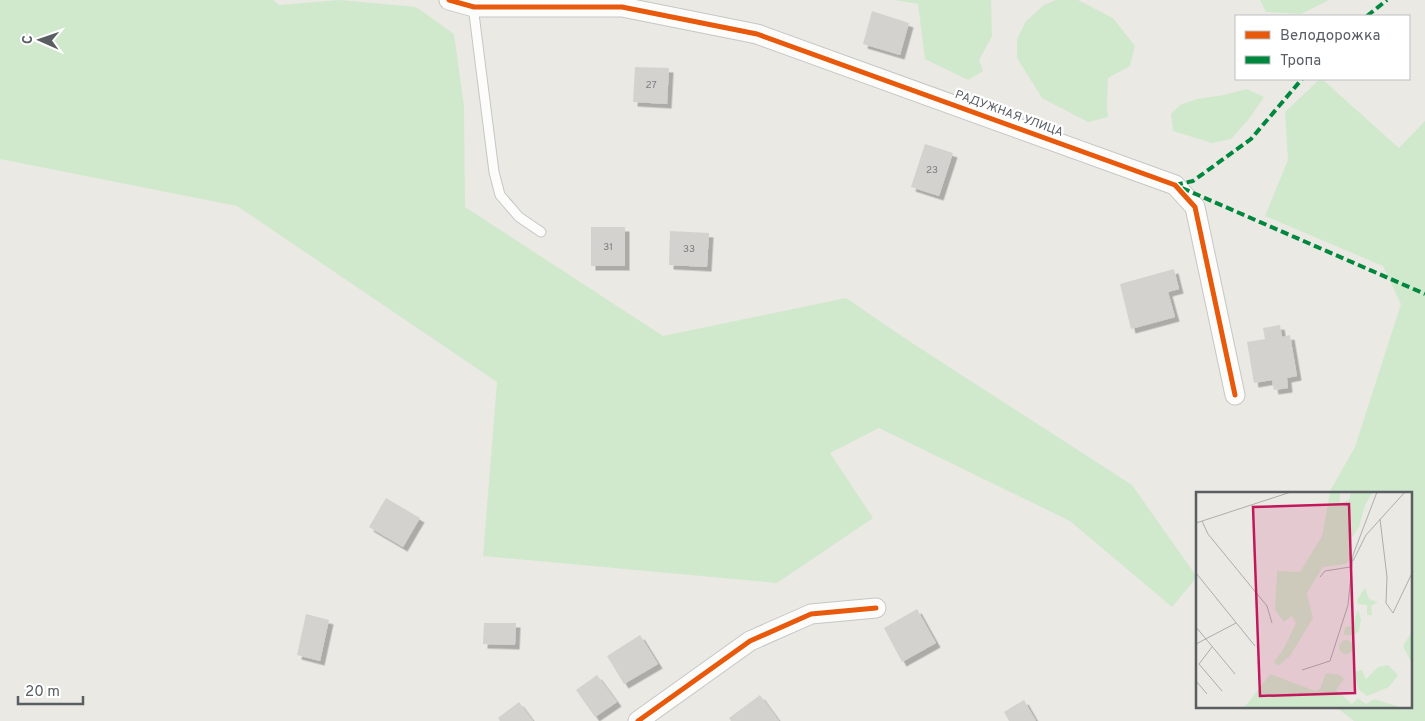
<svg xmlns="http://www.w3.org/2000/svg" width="1425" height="721" font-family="Overpass,sans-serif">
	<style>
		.green { fill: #d0e9cc }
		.building { fill: #d3d2cf; filter: url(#shadow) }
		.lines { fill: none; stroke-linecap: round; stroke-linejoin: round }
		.service-casing { stroke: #c6c6c5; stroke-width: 11 }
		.minor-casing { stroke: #c6c6c5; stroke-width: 21 }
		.service { stroke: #fcfcfb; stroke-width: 9 }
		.minor { stroke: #fcfcfb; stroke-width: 19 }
		.quiet { stroke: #00873e; stroke-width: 4; stroke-dasharray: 8 4; stroke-linecap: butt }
		.cycleway-casing { stroke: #fff; stroke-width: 8 }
		.cycleway { stroke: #e8590c; stroke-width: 5 }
		.labels { text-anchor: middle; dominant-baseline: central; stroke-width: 4.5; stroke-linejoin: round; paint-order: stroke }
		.number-label { font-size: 10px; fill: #797c7f }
		.street-label { font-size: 12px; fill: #595e63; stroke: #fff }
		.inset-road { fill: none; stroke: #acadac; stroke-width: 1 }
		.view { fill: #c2185b; fill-opacity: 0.15; stroke: #c2185b; stroke-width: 2.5 }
		.inset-edge { fill: none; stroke: #595e63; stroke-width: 2.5 }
	</style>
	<defs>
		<filter id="shadow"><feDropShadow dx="4.5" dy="4.5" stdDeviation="0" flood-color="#0004"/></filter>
	</defs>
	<rect width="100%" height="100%" fill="#eae9e4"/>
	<path class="green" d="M0,0h273l6,5 60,-5 77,7 38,27 10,72 1,101 198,129 183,-38 63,43 223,144 65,92 -25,30 -102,-86 -191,-93 -49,25 43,65 -96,65 -294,-27 14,-174 -260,-176 -237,-47z
		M895,0h96l1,36 -13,24 4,11 -15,9 -43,-21 -7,-55z
		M1056,0h22l35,18 22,28 -5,20 -22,12 -1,28 1,11 -20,5 -46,-24 -25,-40v-19l9,-18 18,-16z
		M1260,0h69l-28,14 -35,-2z
		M1320,79h2l77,69 26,-27v600h-71l-18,-14h75v-214h-82l26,-46 46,-143 -18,-38 -118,-50 23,-56 -3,-48z
		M1247,89l17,8 -15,22 -18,20 -19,4 -39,-12 -2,-17 9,-9 17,-6 27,-4z"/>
	<path class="building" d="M872,11l37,12 -9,32 -37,-11z
		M635,67l34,1 -2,36 -34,-2z
		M925,144l28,9 -14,43 -28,-9z
		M591,227h34v39h-34z
		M670,231l39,2 -2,34 -38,-2z
		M1174,269l5,20 -11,3 7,25 -44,12 -11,-45z
		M1280,325l2,12 8,-2 7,41 -10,2 1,10 -14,2 -2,-10 -18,3 -7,-41 18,-3 -2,-11z
		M386,498l34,20 -17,29 -34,-20z
		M917,609l19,34 -34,19 -18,-34z
		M306,614l23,6 -9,41 -23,-6z
		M484,623h32l-1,22 -32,-1z
		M640,635l18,29 -34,20 -17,-28z
		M597,675l20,27 -22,15 -19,-27z
		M760,695l19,26h-48l-2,-3z
		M1024,700l12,21h-27l-5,-9z
		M519,702l14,19h-33l-2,-3z"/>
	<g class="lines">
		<defs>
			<path id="service" d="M473,6l21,166 6,23 19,22 22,15"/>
			<path id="minor" d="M449,0l25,7h148l135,27 418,151 20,22 40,188
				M638,721l112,-80 61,-27 65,-6"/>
		</defs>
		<use href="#service" class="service-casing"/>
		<use href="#minor" class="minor-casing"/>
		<use href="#service" class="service"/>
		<use href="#minor" class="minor"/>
		<path class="quiet" d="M1367,16l20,-16
			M1175,185l18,-4 58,-42 51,-60
			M1182,188l243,106"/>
		<defs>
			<path id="cycleway" d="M449,0l25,7h148l135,27 418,151 20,22 40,188
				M638,721l112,-80 61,-27 65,-6"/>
		</defs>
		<use href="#cycleway" class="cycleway-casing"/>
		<use href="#cycleway" class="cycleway"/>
	</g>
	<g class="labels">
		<g class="number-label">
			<text x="651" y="85">27</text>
			<text x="932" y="170">23</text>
			<text x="608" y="247">31</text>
			<text x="689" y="249">33</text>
		</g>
		<g class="street-label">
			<text transform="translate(1009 114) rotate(20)">РАДУЖНАЯ УЛИЦА</text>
		</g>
	</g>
	<g transform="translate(1196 492)">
		<rect width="216" height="216" fill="#eae9e4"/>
		<path d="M134,0h10v11l9,-3 2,-8h22l-8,13 -6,22 -10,14 1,18 -4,5 -23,3 -16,26 6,25 -23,38 -12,10 -4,-4 10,-14 12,-25 -4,-7 -8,6 -9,-12 2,-39 23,1 22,-36zM169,96l4,11 9,3 -7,4 1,9h-5v-10l-9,-1 -1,-4zM162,118l3,9 -2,12 -5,4h-10l1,-8 7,-1zM216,139v33l-9,-18zM143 155a7 7 0 1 1 14 0a7 7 0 1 1-14 0ZM192,173l10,10 -9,12 -22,9 -8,-6 -6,-18 9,-2 4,9 12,-12zM130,181l14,2 4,4 -8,11 16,14 6,-6 8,6 8,-5 29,9h-159l26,-34 45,17 5,-2z" fill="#d0e9cc"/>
		<path class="inset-road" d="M184,27l7,58 -1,26 7,10 20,-42M6,29l6,13 59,72 5,17M0,31l95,-31M157,69l13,-26 39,-43M0,81l59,73M124,85l5,-6 25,-4M0,135l39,47M0,152l40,-21M16,155l-13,17 23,27M106,178l28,-9 18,-56 5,-50 24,-63M0,189l11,13"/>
		<path class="view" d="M153,12l6,189 -95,3 -7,-189z"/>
		<rect width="216" height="216" class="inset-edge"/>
	</g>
	<rect x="1235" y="15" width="175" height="65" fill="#ffffff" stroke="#bdbfc1"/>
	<rect x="1245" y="31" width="25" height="8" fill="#e8590c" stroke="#bdbfc1"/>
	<text x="1280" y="40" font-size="15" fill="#595e63">Велодорожка</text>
	<rect x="1245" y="56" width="25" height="8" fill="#00873e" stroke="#bdbfc1"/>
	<text x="1280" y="65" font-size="15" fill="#595e63">Тропа</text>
	<g transform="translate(40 40) rotate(272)" stroke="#ffffff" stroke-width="4" paint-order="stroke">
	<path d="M0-4L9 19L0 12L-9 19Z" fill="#595e63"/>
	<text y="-8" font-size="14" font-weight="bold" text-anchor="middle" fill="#595e63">С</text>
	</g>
	<path d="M18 696v8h65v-8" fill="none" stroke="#595e63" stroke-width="2.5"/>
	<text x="25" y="696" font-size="15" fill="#595e63" stroke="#ffffff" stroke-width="4" paint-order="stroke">20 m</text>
</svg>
